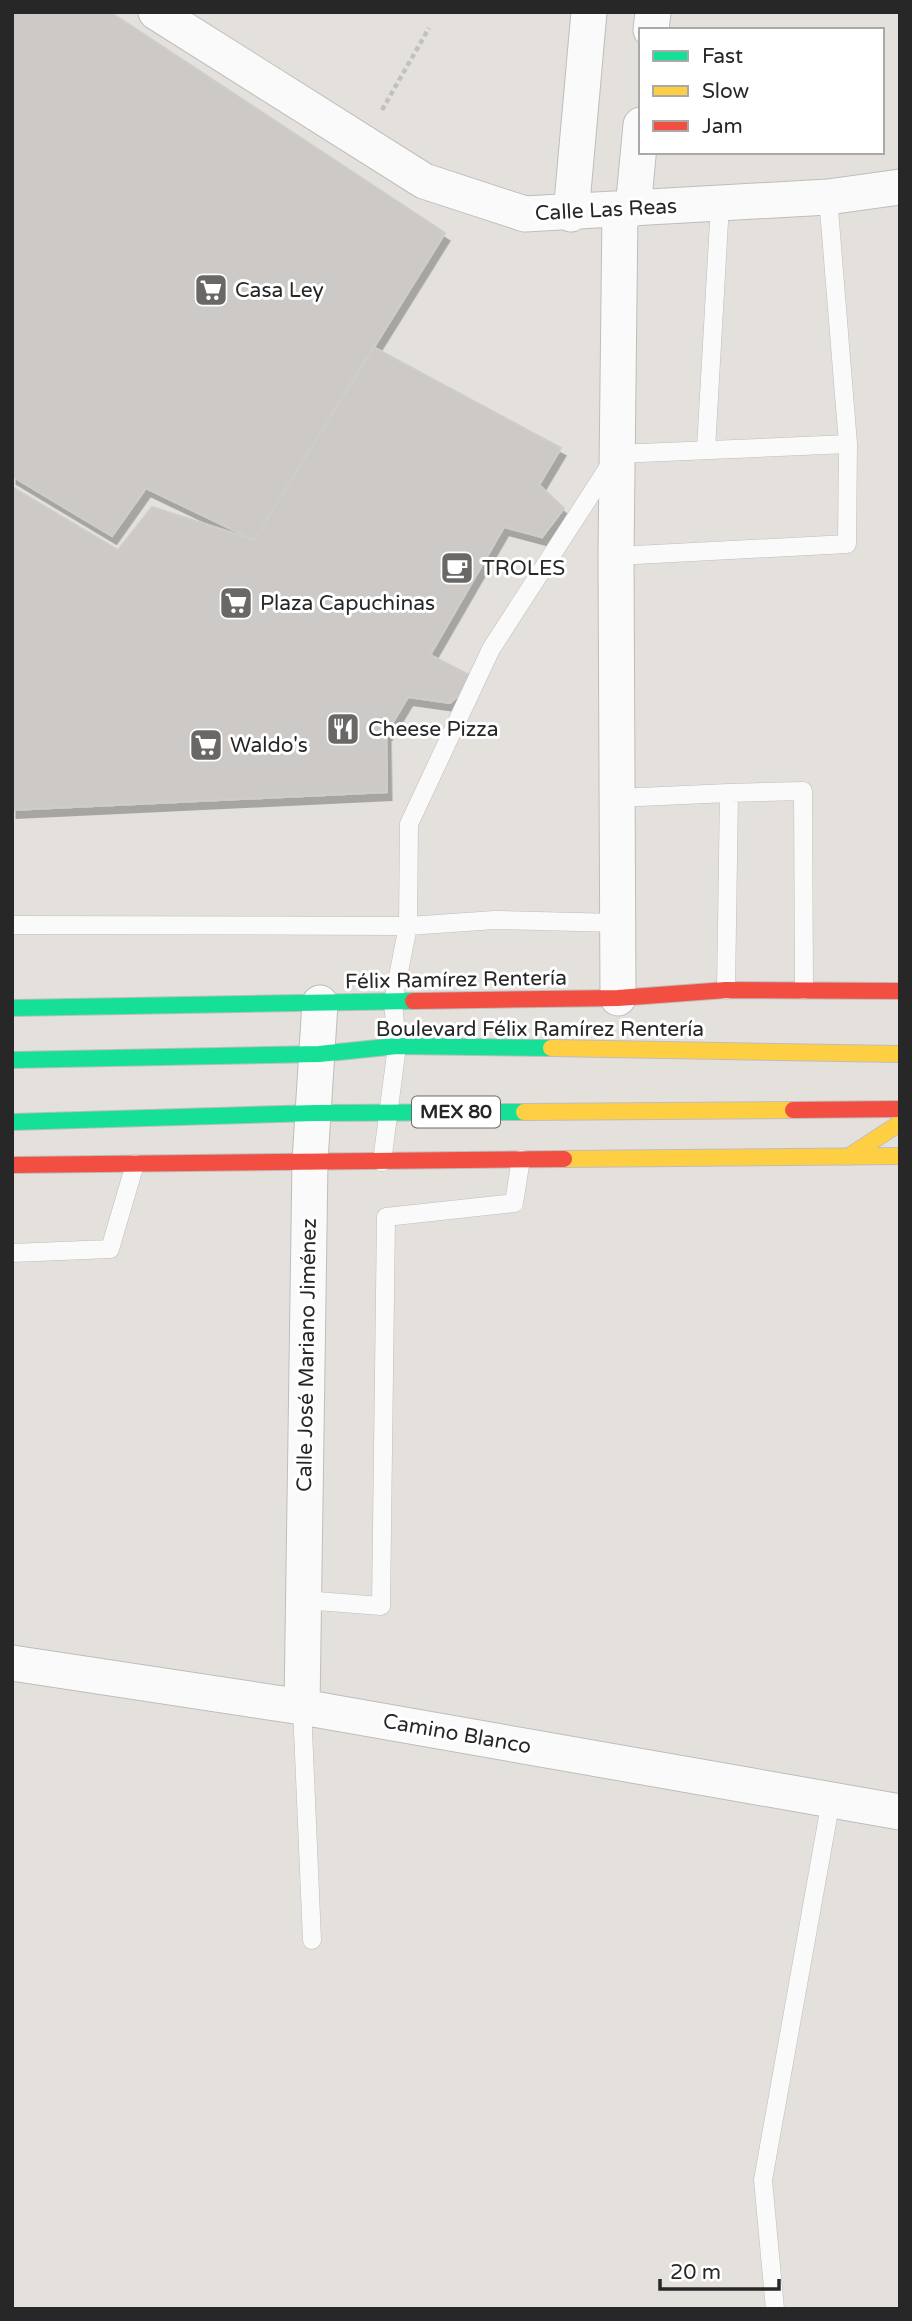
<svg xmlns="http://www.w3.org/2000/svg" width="912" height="2321" font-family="'Varela Round',sans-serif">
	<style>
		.building { fill: #ccc9c6; stroke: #cfcdc9; stroke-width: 2; filter: url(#shadow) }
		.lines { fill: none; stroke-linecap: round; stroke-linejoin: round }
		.lane-casing { stroke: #bebdbe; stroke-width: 19 }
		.street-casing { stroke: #bebdbe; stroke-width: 37 }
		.fast-casing { stroke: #bebdbe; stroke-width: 18 }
		.slow-casing { stroke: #bebdbe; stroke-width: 18 }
		.jam-casing { stroke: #bebdbe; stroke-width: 18 }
		.path { stroke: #c2c1c0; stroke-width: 4.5; stroke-dasharray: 5 3.5; stroke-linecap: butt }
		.lane { stroke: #fbfafa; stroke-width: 18 }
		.street { stroke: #fbfafa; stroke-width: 35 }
		.fast { stroke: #16e098; stroke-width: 16 }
		.slow { stroke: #ffcf43; stroke-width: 16 }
		.jam { stroke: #f24e42; stroke-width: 16 }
		.labels { text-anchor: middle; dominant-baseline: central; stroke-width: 6; stroke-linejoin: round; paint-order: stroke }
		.shield { fill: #fff; stroke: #686868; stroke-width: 2 }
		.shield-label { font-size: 19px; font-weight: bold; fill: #272727 }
		.street-label { font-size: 21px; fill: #272727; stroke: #fff }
		.poi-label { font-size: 21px; fill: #272727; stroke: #fff; text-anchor: start }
	</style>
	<defs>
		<filter id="shadow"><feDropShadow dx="4.5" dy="8" stdDeviation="0" flood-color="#0004"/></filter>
	</defs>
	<rect width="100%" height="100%" fill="#e4e1dc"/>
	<path class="building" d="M12,12h98l335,221 -191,307 -108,-52 -34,48 -100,-60z
		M373,347l188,101 -22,37 25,23 -22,29 -38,-10 -74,128 47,24 -27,24 -42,-6 -22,37 1,58 -375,18v-323l106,63 34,-43 102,33z"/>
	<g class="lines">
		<defs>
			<path id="lane" d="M828,197l20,247
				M706,449l14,-245
				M617,798l112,-5
				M12,925l396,1 87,-6 123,3
				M726,990l3,-197 74,-2 1,199
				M382,1162l15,-116 -4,-44 15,-76 1,-102 82,-175 126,-195 231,-10 -1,100 -231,12
				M12,1253l98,-4 25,-85
				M304,1600l77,6 5,-389 128,-14 7,-44
				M302,1707l10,233
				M775,2309l-12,-129 68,-380"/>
			<path id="street" d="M156,12l268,169 101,33 303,-17 72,-10
				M651,30l2,-18
				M633,209l8,-84
				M571,214l18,-202
				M618,998l-2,-442 4,-345
				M12,1663l290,44 598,105
				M302,1707l8,-546 10,-158"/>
			<path id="fast" d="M12,1008l401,-7
				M12,1060l307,-6 78,-8 154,2
				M12,1122l303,-9 209,-1"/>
			<path id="slow" d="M551,1048l349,6
				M524,1112l269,-2
				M848,1157l52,-34
				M564,1159l336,-3"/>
			<path id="jam" d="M413,1001l205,-3 108,-8 174,1
				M793,1110l107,-1
				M12,1165l552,-6"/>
		</defs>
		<use href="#lane" class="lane-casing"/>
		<use href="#street" class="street-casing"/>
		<use href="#fast" class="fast-casing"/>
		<use href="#slow" class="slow-casing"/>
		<use href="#jam" class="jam-casing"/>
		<path class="path" d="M382,110l47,-82"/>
		<use href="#lane" class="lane"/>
		<use href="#street" class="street"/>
		<use href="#fast" class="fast"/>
		<use href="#slow" class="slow"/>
		<use href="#jam" class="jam"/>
	</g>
	<defs>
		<symbol id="supermarket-square" viewBox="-11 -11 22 22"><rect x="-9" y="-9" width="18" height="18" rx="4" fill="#696866" stroke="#fff"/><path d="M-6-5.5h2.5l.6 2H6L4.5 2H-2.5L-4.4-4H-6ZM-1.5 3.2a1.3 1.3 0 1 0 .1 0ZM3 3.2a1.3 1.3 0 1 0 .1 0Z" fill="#fff"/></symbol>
		<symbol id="cafe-square" viewBox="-11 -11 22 22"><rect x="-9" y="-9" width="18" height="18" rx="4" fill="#696866" stroke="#fff"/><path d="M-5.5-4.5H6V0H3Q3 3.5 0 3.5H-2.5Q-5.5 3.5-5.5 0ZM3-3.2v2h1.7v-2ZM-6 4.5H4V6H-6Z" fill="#fff"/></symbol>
		<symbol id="restaurant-square" viewBox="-11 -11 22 22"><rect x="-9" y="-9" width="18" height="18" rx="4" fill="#696866" stroke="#fff"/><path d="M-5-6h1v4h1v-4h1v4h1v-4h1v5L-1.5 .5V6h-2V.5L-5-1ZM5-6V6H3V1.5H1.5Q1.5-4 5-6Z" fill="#fff"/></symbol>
	</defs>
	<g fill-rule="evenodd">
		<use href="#supermarket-square" x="192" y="271" width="38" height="38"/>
		<use href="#cafe-square" x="438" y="549" width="38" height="38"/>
		<use href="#supermarket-square" x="217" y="584" width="38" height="38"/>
		<use href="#restaurant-square" x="324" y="710" width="38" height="38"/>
		<use href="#supermarket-square" x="187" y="726" width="38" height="38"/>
	</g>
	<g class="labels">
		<rect class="shield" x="412" y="1096.5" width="88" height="31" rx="5"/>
		<g class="shield-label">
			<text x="456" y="1112">MEX 80</text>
		</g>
		<g class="street-label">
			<text transform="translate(606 210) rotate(-3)">Calle Las Reas</text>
			<text transform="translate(456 980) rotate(-1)">Félix Ramírez Rentería</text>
			<text x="540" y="1029">Boulevard Félix Ramírez Rentería</text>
			<text transform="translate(307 1355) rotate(-89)">Calle José Mariano Jiménez</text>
			<text transform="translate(457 1734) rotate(10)">Camino Blanco</text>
		</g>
		<g class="poi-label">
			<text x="235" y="290">Casa Ley</text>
			<text x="482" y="568">TROLES</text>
			<text x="260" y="603">Plaza Capuchinas</text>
			<text x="368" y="729">Cheese Pizza</text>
			<text x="230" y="745">Waldo's</text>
		</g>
	</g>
	<rect width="912" height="2321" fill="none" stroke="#272727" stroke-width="28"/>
	<rect x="639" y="28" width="245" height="126" fill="#ffffff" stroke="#a9a9a9" stroke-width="2"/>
	<rect x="653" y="51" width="35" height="10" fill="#16e098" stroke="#a9a9a9" stroke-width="2"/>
	<text x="702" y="63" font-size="21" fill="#272727">Fast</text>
	<rect x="653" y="86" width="35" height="10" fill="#ffcf43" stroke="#a9a9a9" stroke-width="2"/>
	<text x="702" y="98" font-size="21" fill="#272727">Slow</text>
	<rect x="653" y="121" width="35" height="10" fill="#f24e42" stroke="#a9a9a9" stroke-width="2"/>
	<text x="702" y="133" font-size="21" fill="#272727">Jam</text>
	<path d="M660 2279v10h119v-10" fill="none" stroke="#272727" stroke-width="3.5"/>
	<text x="670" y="2279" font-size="21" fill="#272727" stroke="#ffffff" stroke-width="5" paint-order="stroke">20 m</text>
</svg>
